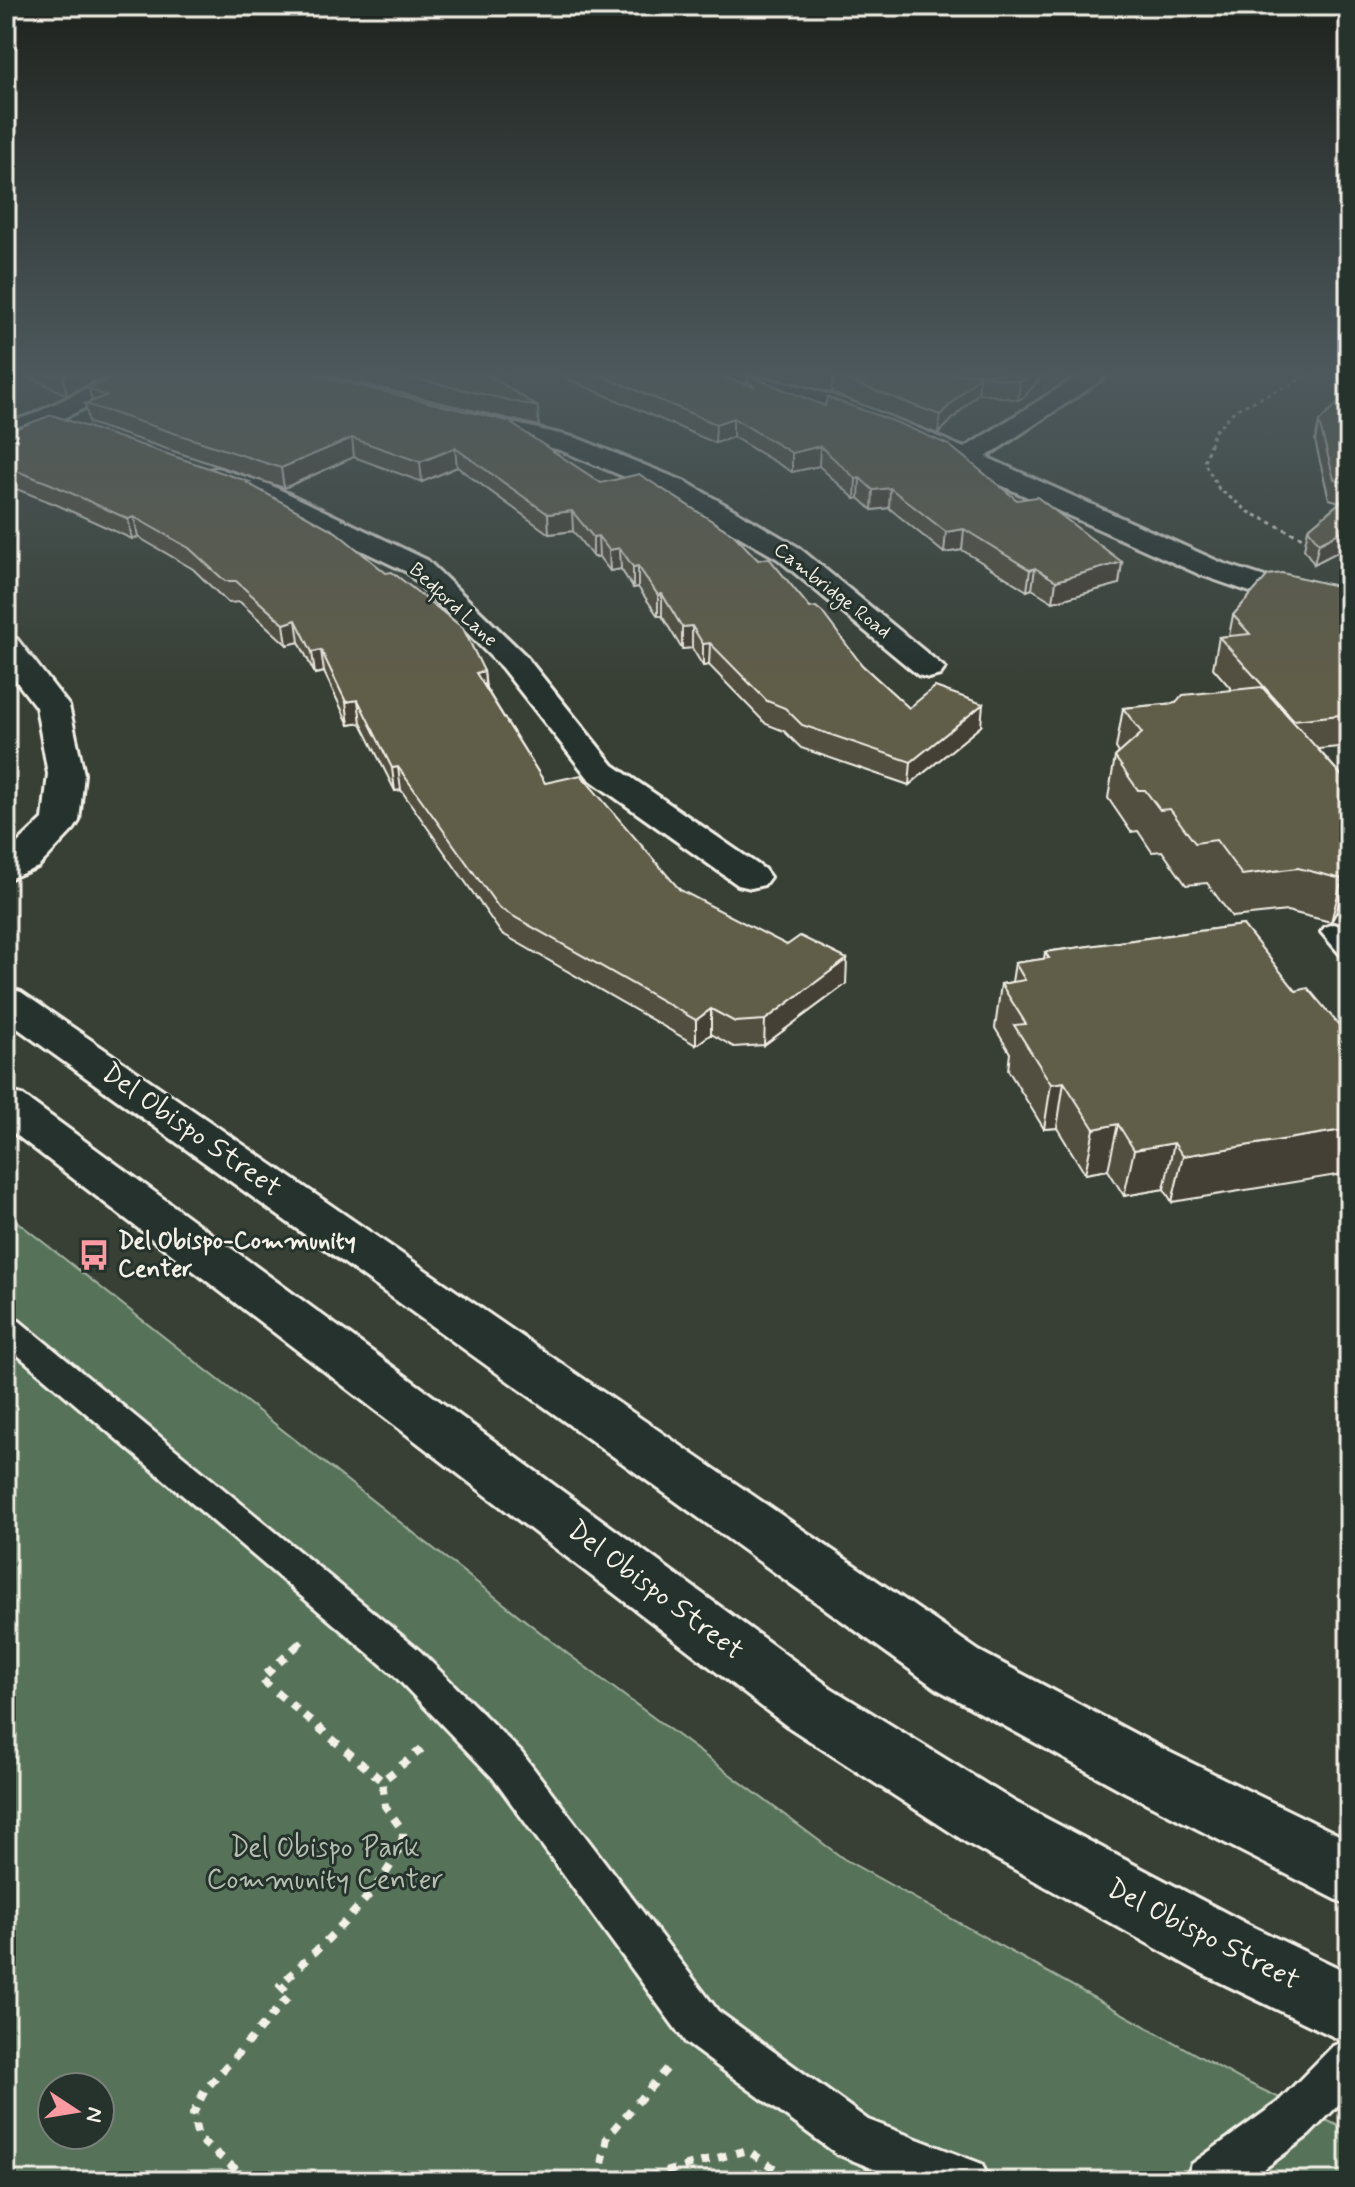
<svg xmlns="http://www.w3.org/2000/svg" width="1355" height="2187" font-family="Mynerve,sans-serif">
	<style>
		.green { fill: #56735a; stroke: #a5b2a1; stroke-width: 2; fill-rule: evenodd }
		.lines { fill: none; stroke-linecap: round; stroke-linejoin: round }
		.lane-casing { stroke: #f4f1e8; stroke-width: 6 }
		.street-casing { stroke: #f4f1e8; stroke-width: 6 }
		.primary-casing { stroke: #f4f1e8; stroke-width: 6 }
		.path-far2 { stroke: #f4f1e8; stroke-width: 3; stroke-dasharray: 4 4; stroke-linecap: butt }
		.path-far1 { stroke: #f4f1e8; stroke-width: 6; stroke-dasharray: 7 7; stroke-linecap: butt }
		.path { stroke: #f4f1e8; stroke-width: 8; stroke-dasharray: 9 9; stroke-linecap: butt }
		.lane { fill: #26332d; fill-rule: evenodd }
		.street { fill: #26332d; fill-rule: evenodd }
		.primary { fill: #26332d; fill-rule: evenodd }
		.wall { fill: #535040; stroke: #f4f1e8; stroke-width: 2 }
		.shaded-wall { fill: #444134; stroke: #f4f1e8; stroke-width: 2 }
		.building { fill: #615d4a; stroke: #f4f1e8; stroke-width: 2 }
		.labels { text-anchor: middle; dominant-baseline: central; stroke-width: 6; stroke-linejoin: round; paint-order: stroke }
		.far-street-label { font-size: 20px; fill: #f4f1e8; stroke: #26332d }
		.poi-label { font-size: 24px; font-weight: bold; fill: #f4f1e8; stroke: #26332d; text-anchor: start }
		.near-street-label { font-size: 28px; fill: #f4f1e8; stroke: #26332d }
		.near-park-label { font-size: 28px; fill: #b5bfaf; stroke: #26332d }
	</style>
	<rect width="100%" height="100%" fill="#384036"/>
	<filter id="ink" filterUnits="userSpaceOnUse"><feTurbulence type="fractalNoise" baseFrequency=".0125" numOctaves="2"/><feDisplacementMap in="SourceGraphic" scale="16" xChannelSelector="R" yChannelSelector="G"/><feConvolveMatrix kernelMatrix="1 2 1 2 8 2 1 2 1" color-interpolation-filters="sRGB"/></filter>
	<g filter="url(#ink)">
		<path class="green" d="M6,1213l562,441 276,205 398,221 107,51v50h-1343zM52,2087h48v48h-48z"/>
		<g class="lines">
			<defs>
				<path id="lane" d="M1334,924l9,3 6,7v23l-9,-3 -19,-22 4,-5z
					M6,1315l11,4 403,332 101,101 197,259 150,109 114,44 7,17h-85l-67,-27 -151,-111 -193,-265 -99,-103 -388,-330z
					M1349,2039v55l-40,41 -61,46h-63l7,-17 85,-61 56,-57z"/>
				<path id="street" d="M116,374h31l-4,5 -91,45 -46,15v-16l28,-9z
					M710,374c87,0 175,40 254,74l117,-74h29l-124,83 236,106 49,16 78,18v18l-99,-23 -49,-17 -305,-137 -90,-33 -92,-26z
					M469,413l108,25 109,44 112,65 147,121 -5,7 -11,3 -11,-3 -140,-116 -112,-65 -106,-44 -100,-24 -4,-5 4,-5z
					M217,468l51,16 159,76 97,94 89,111 151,104 6,8 -6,8 -13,3 -13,-3 -149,-106 -87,-111 -95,-96 -159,-76 -40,-14 -4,-6 4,-6z
					M6,637l11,2 52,67 15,68 -5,47 -5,8 -36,38 -32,13v-26l37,-35 5,-45 -12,-67 -30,-39z"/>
				<path id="primary" d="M6,988l15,4 958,659 190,101 180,88v66l-224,-114 -188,-103 -931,-669z
					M6,1091l16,4 809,593 184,114 232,122 102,49v71l-150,-72 -230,-128 -182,-118 -781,-599z"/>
			</defs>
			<use href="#lane" class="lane-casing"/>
			<use href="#street" class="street-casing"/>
			<use href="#primary" class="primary-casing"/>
			<path class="path-far2" d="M1309,541l-60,-29 -30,-23 -15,-27 10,-30 21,-22 77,-36
				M1333,550l16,5"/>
			<path class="path-far1" d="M297,1646l8,-7"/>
			<path class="path" d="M299,1644l-38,35 121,102 41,-33
				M250,2181l-52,-43 -5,-24 12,-24 85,-95 -10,-10c30,-29 125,-113 123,-154l-18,-25 -3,-25
				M599,2181l8,-44 62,-71
				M631,2181l116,-31 46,31"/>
			<use href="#lane" class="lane"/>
			<use href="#street" class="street"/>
			<use href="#primary" class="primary"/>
		</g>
		<path class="wall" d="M24,374h85l-42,21z
			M320,374h167l51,33 1,19z
			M568,374h145l34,10v-4l270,120 105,62 -3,22 -66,18 -21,-13 -5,2 -65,-41 -18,3 -55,-45 -17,2 -13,-12 -4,1 -36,-33 -27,6 -59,-35 -18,6 -147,-64z
			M833,374h211l-20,23 -6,3 -40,-7 -40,41 -106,-41z
			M89,389l427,38 85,56 157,77 52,48 52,57 47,43 72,18 -72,59 -108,-37 -17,-17 -18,-7 -57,-59 -6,1 -11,-18 -10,1 -20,-33h-4l-20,-29 -5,1 -12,-19 -11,2 -11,-14h-6l-20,-26 -24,3 -92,-67 -35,15 -68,-25 -70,31 -195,-65 -4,-19 7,-3z
			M1349,392v154l-35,18 -10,-15 4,-20 32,-27 -11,-3 -14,-58 4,-19z
			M6,432l244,53 234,186 2,17 59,95 135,107 166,94 -82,61 -30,2 -23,-13 -15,11 -195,-112 -100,-143 -6,1 -34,-68 -12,2 -25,-53 -9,2 -16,-32 -12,3 -47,-43 -12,1 -35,-34 -55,-32 -6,2 -77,-35 -49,-19z
			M1349,589v157l-31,3 31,35v127l-13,2 -5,9 -44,-11 -55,6 -25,-34 -21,2 -24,-34 -10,1 -14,-21 -7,1 -23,-34 7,-41 4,-4 -3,-5 7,-40 53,-5 56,-13 -19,-22 6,-31 10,-1 4,-21z
			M1243,925l-71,277 -8,-13 -40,7 -16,-26 -23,4 -28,-46 -13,1 -36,-59 2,-17 -15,-25 6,-44 11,-2 3,-19 29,-4 1,-7z"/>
		<path class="shaded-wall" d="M68,374h41l-42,21 -4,-19z
			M1031,374h13l-20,23 -6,3 2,-18z
			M980,375l-2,18 -40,41 2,-19z
			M733,418v19l-18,6 1,-19z
			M352,438l2,19 -70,31 -3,-20z
			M820,446l-1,20 -27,6v-19z
			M455,448l2,19 -35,15 -2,-20z
			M860,478l-1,20 -4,1 1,-20z
			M890,488l-1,20 -17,2 1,-20z
			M572,511l1,20 -24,3 -1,-20z
			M134,517l4,20 -6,2 -4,-20z
			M1349,528v18l-35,18 5,-21z
			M964,529l-2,21 -18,3 2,-21z
			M598,536l1,21h-6v-20z
			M620,548l1,21 -11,2 -1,-21z
			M1122,562l-3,22 -66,18 3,-21z
			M638,566v21l-5,1v-21z
			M1035,568l-3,21 -5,2 3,-21z
			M662,594v22h-4v-21z
			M296,620l3,22 -12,3 -3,-21z
			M692,626v22l-10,1v-22z
			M710,643l-1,22 -6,1v-22z
			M321,650l3,22 -9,2 -3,-22z
			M484,671l2,23 -10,-21z
			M358,700l3,23 -12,2 -3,-23z
			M983,704l-2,22 -72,59 2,-23z
			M398,767l3,23 -6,1 -3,-23z
			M1348,870l-12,43 -5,9 11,-43z
			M847,959l-1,25 -82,61 1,-25z
			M711,1009v25l-15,11v-25z
			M1064,1082l-7,46 -13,1 7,-45z
			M1118,1124l-10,46 -23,4 9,-45z
			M1349,1129v44l-177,29 11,-46z
			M1174,1143l-10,46 -40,7 10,-46z"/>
		<path class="building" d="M119,374h191l206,49 -4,1 89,59 38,-9 95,61 24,25 11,-2 41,50 6,-1 6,5 40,53 47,43 26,-21 48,17 -72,58 -109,-37 -17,-17 -18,-7 -57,-58 -7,1 -11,-18 -10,1 -20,-33 -4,1 -20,-29 -5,1 -13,-19 -11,2 -11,-14 -5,1 -21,-26 -24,3 -93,-66 -35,14 -68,-24 -71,30 -196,-64 21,-8 -17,-7z
			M396,374h91l51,33z
			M598,374h115l42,13 -8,-7 3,-4 75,30 2,-9 69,25 53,23 68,55 20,-3 85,65 -66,19 -21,-13 -5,2 -66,-41 -18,3 -56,-44 -17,2 -13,-12 -4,1 -36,-33 -28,7 -59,-35 -17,6z
			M833,374h198l-5,5 -6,3 -40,-7 -40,40 -107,-40z
			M1349,392v92l-15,-5 -15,-57z
			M52,415l198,67 -3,1 89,49 50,41 6,-1 71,56 21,43 -8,2 69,110 36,-8 99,115 107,55 13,-9 47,23 -82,61 -30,2 -24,-13 -15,11 -197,-112 -101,-141 -6,1 -34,-68 -12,2 -25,-52 -9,2 -16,-32 -12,4 -48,-43h-11l-36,-33 -55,-31 -6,2 -77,-35 -45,-17v-35z
			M1349,495v33l-30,15 -11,-14z
			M1282,573l67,16v125l-55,6 -75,-83 31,-3 -17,-19 35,-40z
			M1262,687l87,97v86h-1l-6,9 -44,-11 -56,7 -26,-35 -21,3 -25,-34 -10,1 -15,-20h-7l-23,-33 27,-24 -19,-25 53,-5 7,-8z
			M1243,925l53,66 12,-3 41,49v92l-166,27 -9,-13 -40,7 -16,-26 -24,5 -30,-47 -13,2 -37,-59 12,-1 -25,-40 24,-4 -10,-17 34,-5 -4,-6z"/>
	</g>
	<linearGradient id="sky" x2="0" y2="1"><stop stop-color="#1f231e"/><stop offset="0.55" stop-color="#4d595d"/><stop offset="1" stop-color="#4d595d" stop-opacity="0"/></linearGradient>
	<rect width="1355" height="680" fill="url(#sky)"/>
	<defs>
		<symbol id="bus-bare" viewBox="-9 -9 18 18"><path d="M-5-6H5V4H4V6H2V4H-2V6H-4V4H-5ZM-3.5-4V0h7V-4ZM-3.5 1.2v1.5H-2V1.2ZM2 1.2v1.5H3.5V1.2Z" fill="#ff9aa2" stroke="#26332d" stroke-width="2.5" paint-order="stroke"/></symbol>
	</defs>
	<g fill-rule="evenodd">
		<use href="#bus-bare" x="72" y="1233" width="44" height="44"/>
	</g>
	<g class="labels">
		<g class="far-street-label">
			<text transform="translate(832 591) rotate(38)">Cambridge Road</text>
			<text transform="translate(453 605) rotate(43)">Bedford Lane</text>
		</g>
		<g class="poi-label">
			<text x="118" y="1241">Del Obispo-Community<tspan x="118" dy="28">Center</tspan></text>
		</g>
		<g class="near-street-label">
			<text transform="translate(191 1131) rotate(35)">Del Obispo Street</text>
			<text transform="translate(655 1591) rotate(37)">Del Obispo Street</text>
			<text transform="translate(1203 1935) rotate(27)">Del Obispo Street</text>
		</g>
		<g class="near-park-label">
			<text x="325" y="1848">Del Obispo Park<tspan x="325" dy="32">Community Center</tspan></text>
		</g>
	</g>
	<rect width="1355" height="2187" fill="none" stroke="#26332d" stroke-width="32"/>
	<rect x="16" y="16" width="1323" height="2155" fill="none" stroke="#f4f1e8" stroke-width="3" filter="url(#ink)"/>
	<g transform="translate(76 2111) rotate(102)"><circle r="38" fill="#26332d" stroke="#787f78" stroke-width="2"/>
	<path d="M0-6L14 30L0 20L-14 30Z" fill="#ff9aa2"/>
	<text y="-12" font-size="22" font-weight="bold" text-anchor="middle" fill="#f4f1e8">N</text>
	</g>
</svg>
